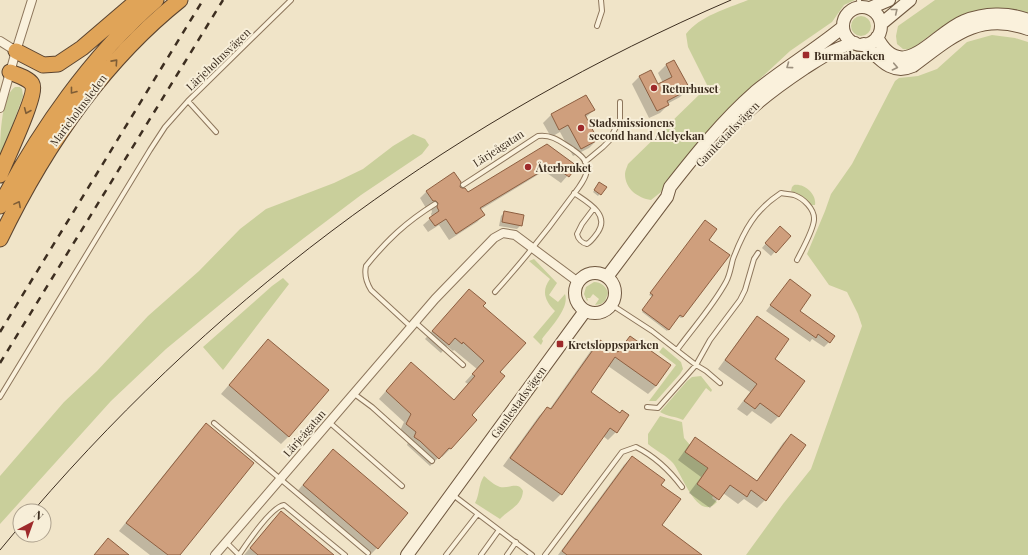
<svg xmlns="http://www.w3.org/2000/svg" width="1028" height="555" font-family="'Playfair Display',serif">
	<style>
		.green { fill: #c9cf9b }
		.shadow { fill: #0003 }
		.building { fill: #cf9f7d; stroke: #8d5f41 }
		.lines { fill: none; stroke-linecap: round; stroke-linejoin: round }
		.lane-casing { stroke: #8d765c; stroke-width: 6 }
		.street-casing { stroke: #8d765c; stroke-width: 10 }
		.secondary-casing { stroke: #6f573f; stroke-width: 14 }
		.highway-casing { stroke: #5b4430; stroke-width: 17 }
		.lane { stroke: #faf1dc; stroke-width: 4 }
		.street { stroke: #faf1dc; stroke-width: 8 }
		.secondary { stroke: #faf1dc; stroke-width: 12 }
		.highway { stroke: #e0a458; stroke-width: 15 }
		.tram { stroke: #3d2e20; stroke-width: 1 }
		.rail { stroke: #3d2e20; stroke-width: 2.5; stroke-dasharray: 7 7; stroke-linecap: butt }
		.oneway { stroke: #9c907e }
		.oneway2 { stroke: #7e5d36 }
		.poi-dot { fill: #9e2a2b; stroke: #f7eed8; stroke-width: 1.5 }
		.labels { text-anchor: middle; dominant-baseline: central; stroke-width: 4; stroke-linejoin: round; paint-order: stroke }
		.poi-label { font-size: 11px; font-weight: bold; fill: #3d2e20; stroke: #f7eed8; text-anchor: start }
		.street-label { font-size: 11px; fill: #3d2e20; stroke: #f7eed8 }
	</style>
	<rect width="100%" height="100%" fill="#f0e4c8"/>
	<path class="green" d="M748,0h107l-11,5 -12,17 -42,29 -41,38 -15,15 -73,88 -10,8c-13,-2 -26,-11 -26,-26 0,-3 2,-7 3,-10l74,-72 5,-7 -19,-38 -2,-13c14,-18 40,-25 62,-34z
		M935,0h93v14c-7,-2 -14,-5 -21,-5 -41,0 -66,17 -96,41l-8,-1 -6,-5 -1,-8 2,-10z
		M851 26a10 10 0 1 1 20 0a10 10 0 1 1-20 0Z
		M992,35l23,3 13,4v513h-282l37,-51 28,-35 51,-143 -4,-12 -11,-22 -18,-7 -22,-31 18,-43 6,-17 21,-30 43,-83 4,-3 19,-2 19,-7 30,-27z
		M15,87h5l2,2 1,7 -23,64c0,-17 0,-63 15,-73z
		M413,134l12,5 4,6 -7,9 -61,41 -57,43 -53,41 -85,70 -55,52 -111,123v-48l64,-74 33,-31 51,-55 51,-45 41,-42 26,-20 68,-26 29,-14 30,-23z
		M794,185c10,-2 23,9 21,20h-5l-6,-7 -13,-7 1,-4z
		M534,259l23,24 -8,12 9,7 7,-8c5,14 -15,34 -23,45l1,2 -2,4 -8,-8 22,-26c-10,-10 -14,-20 -5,-32l-21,-18z
		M283,278l6,6 -66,86 -20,-23 69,-61z
		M594,282c7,0 12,4 14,11l-3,8 -4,3 -6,1 4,-6 -6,-5 -3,4h-3l1,2 -1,1 -3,-7 2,-7z
		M663,347l18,15 2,7 -3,5 -24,27h-7l27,-36 -17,-13z
		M701,376l11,14 -1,2 -5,-4 -23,32c-8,-4 -15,-3 -23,-8l27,-31 5,-4z
		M660,416l22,6 2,16 6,7 -5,7 23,16 -11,16 16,12 -1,2 5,4c-19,21 -35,-28 -44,-39 -7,-8 -17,-12 -25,-19v-10z
		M484,476c5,4 10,9 16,11 9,2 18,-6 23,4 -1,15 -15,19 -23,28l-25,-16c5,-9 3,-18 9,-27z"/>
	<path class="shadow" d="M674,61l14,28 -8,8 -13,7 1,1 -8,8 -11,5 -17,-34 8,-8 18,9 5,-2 -5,-10 8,-8z
		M586,96l8,14 -9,8 12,22 -8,8 -16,8 -13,-24 -9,5 -8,-14 8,-8z
		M547,145l29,21 -15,17 -17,-12 -64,39 4,5 -7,7 -28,18 -10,-15 -11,7 -5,-7 9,-8 -1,-3 1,-2 -1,-4h-5l-6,-10 7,-7 32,-4 8,6z
		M598,185l7,2 -7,9 -5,-4z
		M505,212l16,13 -4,4 -18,-3 2,-10z
		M703,223l5,17 20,15 -45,62 -2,1 -3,-2 -11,15 -25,-19 11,-15 -4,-2z
		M776,231l13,5 -18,20 -9,-8z
		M790,280l8,31 31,31 -5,5 -12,-8 -2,3 -44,-31z
		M461,298l21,8 17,66 -29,43 5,5 -25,29 -8,8 -1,-2 -11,11 -23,-21 2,-5 -10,-7 5,-11 -25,-23 24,-28 50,30 15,-17 -3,-2 12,-13 -23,-19 -1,1 -6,-5 -6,7 -16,-14z
		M758,317l16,43 5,56 -8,8 -19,-13 -5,5 -10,-7 13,-17 -32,-23 32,-44z
		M630,337l26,49 -8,8 -40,-28 -19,26 27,40 -8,8 -5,-4 -42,58 -8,8 -50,-36 36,-50 8,-8 2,2 43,-61 8,-8 17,11z
		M268,340l21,96 -8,8 -60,-50z
		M206,424l-27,131h-29l-31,-24 79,-99z
		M791,435l-26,65 -8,8 -13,-9 -6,5 -15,-11 -13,15 -21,-15 12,-16 -23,-17 10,-14 8,-8 60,44 27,-39z
		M632,457l28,28v40l41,30h-143l66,-90z
		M325,458l52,90 -7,7h-2l-73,-61z
		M273,520l59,35h-88z"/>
	<path class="building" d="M674,60l16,29 -23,12 2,4 -12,6 -18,-35 12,-6 7,14 14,-7 -6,-13z
		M586,95l9,15 -10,5 13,25 -17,9 -13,-24 -9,5 -8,-16z
		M547,144l30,22 -8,11 -17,-12 -72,43 5,7 -29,19 -10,-15 -11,7 -6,-8 10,-7 -2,-4 1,-4 -2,-2h-3l-7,-10 28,-19 7,10 -1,5 2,1h3l3,4z
		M599,182l8,5 -6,8 -7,-5z
		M504,211l20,4 -2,11 -20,-4z
		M705,220l12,9 -8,11 21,15 -47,62 -3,-2 -11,15 -27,-20 11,-15 -3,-2z
		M780,226l11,10 -15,17 -11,-10z
		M790,279l21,16 -11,16 35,25 -5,7 -12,-9 -2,4 -46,-33z
		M469,289l17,14 -3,3 43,37 -26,29 5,4 -33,39 5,5 -26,29 -2,-1 -10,11 -19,-18 -6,-4 2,-5 -10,-8 5,-10 -25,-23 25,-29 43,38 21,-24 -3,-2 12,-13 -21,-19 -1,2 -7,-6 -6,7 -17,-14z
		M757,316l32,23 -14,20 30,22 -26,36 -19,-14 -5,6 -11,-8 13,-17 -32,-24z
		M630,336l41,29 -15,21 -41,-29 -24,35 29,21 2,-3 7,5 -12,18 -7,-5 -48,67 -52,-37 37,-51 4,2 49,-69 18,12z
		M268,339l61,51 -40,47 -60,-52z
		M206,423l48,40 -74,92h-12l-42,-32z
		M791,434l15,11 -40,56 -15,-11 -4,7 -17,-12 -11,15 -22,-16 11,-16 -23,-16 10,-15 62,44z
		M333,449l75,64 -30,36 -75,-64z
		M632,456l33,24 -4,5 20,14 -19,26 40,30h-135l-5,-4z
		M281,511l53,44h-76l-8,-7z
		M108,538l21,17h-35z"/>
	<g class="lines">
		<defs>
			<path id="lane" d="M859,0l1,7
				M597,26l5,-15 -1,-11
				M216,132l-28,-31 103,-101
				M585,162l18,-15 6,-6 11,-22v-17
				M463,185l75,-49c14,-2 23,6 34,13 7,5 16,11 15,21 -1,10 -11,21 -17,29 -23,32 -48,63 -75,93
				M574,193c13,9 36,21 24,39 -3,4 -6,9 -11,12 -5,-1 -9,-5 -10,-10l5,-10 12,-16
				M612,305l40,26 44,34 14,-25 30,-40 5,-10 9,-31 4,-6
				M415,322l48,43
				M410,326l-39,-36c-5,-8 -7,-15 -5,-24 21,-26 40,-44 69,-62
				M677,350c16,-22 36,-44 49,-68 4,-7 5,-16 7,-23 11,-29 22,-49 48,-66 4,1 9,1 13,2 9,3 21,14 20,25 -1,11 -12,30 -17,40
				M353,393l19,14 60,54
				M0,397l150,-247 15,-23 23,-26
				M647,407l11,1 38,-43 10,6 14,12
				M329,422l73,64
				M214,423l154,130
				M453,495l79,60
				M226,542l13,13
				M239,555c8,-12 32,-48 45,-50l61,50
				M446,555l31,-40
				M481,555l18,-25
				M507,555l9,-13
				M545,555l77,-103 14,-5c18,9 34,24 46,40"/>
			<path id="street" d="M0,41l16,10
				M0,108l16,-57 16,-51
				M215,555l220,-256 59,-61 9,-5 12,2 63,47"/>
			<path id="secondary" d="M843 26a19 19 0 1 1 38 0a19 19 0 1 1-38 0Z
				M870,8l19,-8
				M881,24l29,-24
				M877,37c25,49 57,-4 87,-16 20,-8 44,-9 64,-1
				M864,44c15,14 27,32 49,22 38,-28 65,-55 115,-37
				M737,122c20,-21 44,-38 68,-54 16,-10 31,-21 50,-25
				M575 293a20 20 0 1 1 40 0a20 20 0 1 1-40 0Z
				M607,277l60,-80 3,-10c26,-33 53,-67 85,-95 28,-23 60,-42 88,-65
				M407,555l178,-244"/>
			<path id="highway" d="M16,51l27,14 15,-1 24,-16 56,-48
				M0,175c5,-14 38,-81 32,-91 -4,-6 -15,-9 -22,-12
				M0,206c39,-75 92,-151 156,-206
				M0,239c44,-91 101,-176 180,-239"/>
		</defs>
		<use href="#lane" class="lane-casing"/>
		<use href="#street" class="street-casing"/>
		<use href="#secondary" class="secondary-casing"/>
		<use href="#highway" class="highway-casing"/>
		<use href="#lane" class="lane"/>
		<use href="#street" class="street"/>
		<use href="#secondary" class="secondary"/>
		<use href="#highway" class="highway"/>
		<path class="tram" d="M33,511c193,-224 427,-394 698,-511
			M0,550l20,-24"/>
		<path class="rail" d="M0,332l203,-332
			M0,363l223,-363"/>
	</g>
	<defs><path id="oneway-chevron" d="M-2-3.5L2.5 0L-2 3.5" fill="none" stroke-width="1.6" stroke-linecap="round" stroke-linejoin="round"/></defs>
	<g class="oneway">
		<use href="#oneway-chevron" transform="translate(895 11) rotate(-39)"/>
		<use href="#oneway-chevron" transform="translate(789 66) rotate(144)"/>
		<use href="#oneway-chevron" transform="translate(895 67) rotate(12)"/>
	</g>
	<g class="oneway2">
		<use href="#oneway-chevron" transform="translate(115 62) rotate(-48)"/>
		<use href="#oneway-chevron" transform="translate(73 91) rotate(128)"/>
		<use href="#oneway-chevron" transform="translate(27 111) rotate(113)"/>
		<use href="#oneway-chevron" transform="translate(18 204) rotate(-62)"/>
	</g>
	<g class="poi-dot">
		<rect x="802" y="51" width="8" height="8" rx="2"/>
		<circle cx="654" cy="88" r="4"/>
		<circle cx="581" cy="128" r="4"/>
		<circle cx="528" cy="167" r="4"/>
		<rect x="556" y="340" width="8" height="8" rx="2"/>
	</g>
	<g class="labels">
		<g class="poi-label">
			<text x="814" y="55">Burmabacken</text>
			<text x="662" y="88">Returhuset</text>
			<text x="589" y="122">Stadsmissionens<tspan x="589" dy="13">second hand Alelyckan</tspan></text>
			<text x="536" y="167">Återbruket</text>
			<text x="568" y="344">Kretsloppsparken</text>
		</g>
		<g class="street-label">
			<text transform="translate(218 59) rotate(-44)">Lärjeholmsvägen</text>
			<text transform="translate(78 110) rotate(-53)">Marieholmsleden</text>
			<text transform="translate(727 134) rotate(-46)">Gamlestadsvägen</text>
			<text transform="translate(498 148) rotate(-33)">Lärjeågatan</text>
			<text transform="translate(518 402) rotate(-54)">Gamlestadsvägen</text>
			<text transform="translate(304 433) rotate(-49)">Lärjeågatan</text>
		</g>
	</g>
	<g transform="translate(32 523) rotate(41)"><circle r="19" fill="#f7eed8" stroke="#ada18e"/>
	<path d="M0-3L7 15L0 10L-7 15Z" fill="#9e2a2b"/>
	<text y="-6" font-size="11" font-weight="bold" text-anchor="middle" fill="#3d2e20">N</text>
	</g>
</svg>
